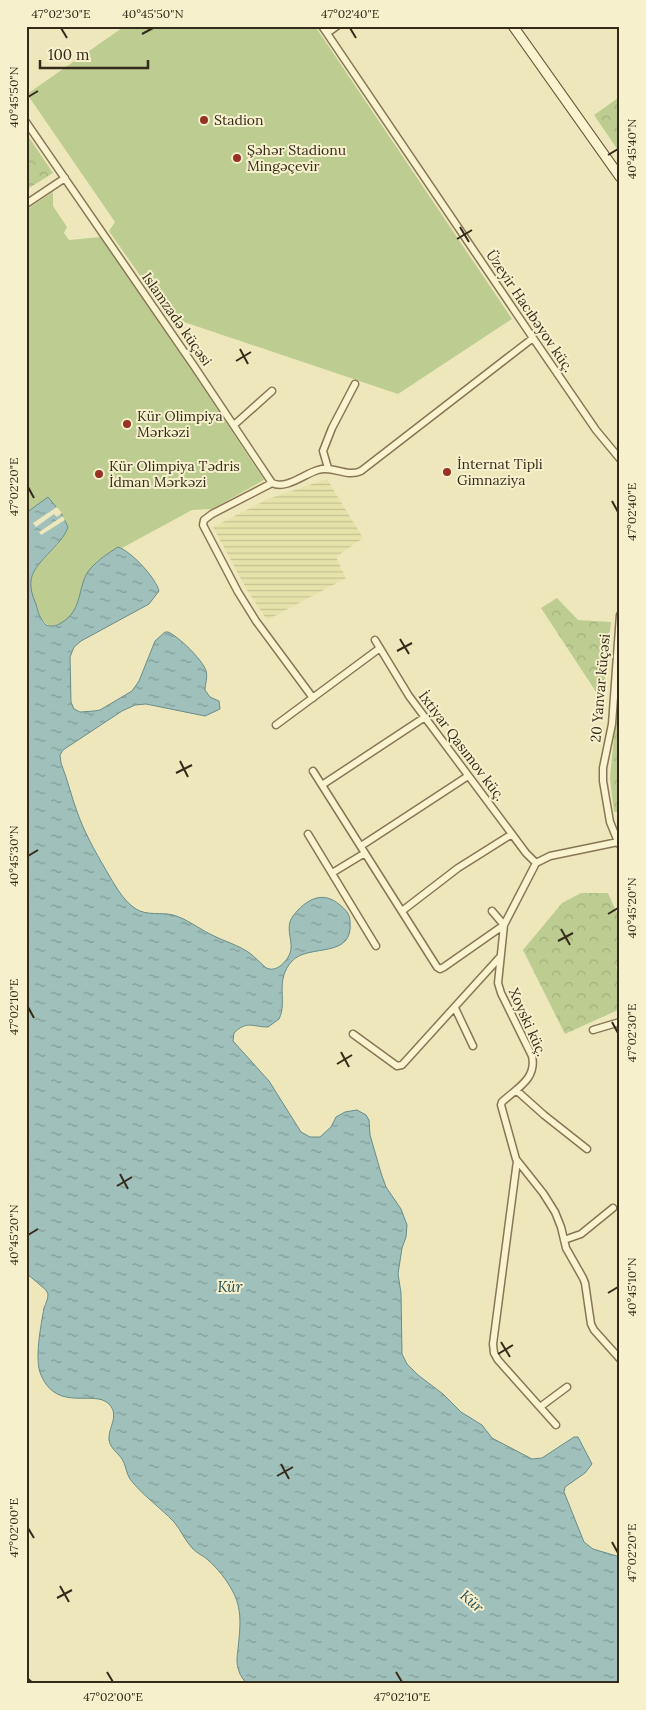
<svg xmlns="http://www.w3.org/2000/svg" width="646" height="1710" font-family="Lora,serif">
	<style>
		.farmland { fill: url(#farmland-rules) }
		.grass { fill: #bdcd91 }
		.forest { fill: url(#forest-crowns) }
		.water { fill: url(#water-ripples); stroke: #688d89 }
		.pier { fill: #efe7bc }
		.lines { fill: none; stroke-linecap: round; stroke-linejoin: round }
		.street-casing { stroke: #877655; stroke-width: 9 }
		.secondary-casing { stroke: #685739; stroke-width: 11 }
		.street { stroke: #faf3d0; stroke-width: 6 }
		.secondary { stroke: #faf3d0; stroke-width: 9 }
		.rail { stroke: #352b1b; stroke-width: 2; stroke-dasharray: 9 9; stroke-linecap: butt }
		.ticks { fill: none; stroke: #352b1b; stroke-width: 2 }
		.poi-dot { fill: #973324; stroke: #f6f0cc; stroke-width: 2 }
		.labels { text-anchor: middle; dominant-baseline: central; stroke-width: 4; stroke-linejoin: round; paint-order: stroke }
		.poi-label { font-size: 14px; fill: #352b1b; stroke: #f6f0cc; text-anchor: start }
		.street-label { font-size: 14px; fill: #352b1b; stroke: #f6f0cc }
		.water-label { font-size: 15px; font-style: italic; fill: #295356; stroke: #f6f0cc }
		.neatline { fill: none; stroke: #352b1b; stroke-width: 2 }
		.ticks-label { font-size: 12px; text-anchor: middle; fill: #352b1b }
	</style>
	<defs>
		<pattern id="farmland-rules" width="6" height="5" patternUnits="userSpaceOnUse" patternTransform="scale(1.25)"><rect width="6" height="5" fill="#e5e3aa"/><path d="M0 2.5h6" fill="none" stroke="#c5c392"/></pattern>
		<pattern id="forest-crowns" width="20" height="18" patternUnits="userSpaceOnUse" patternTransform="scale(1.25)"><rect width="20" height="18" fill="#bdcd91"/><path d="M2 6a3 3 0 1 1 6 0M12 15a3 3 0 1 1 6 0" fill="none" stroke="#a3b07c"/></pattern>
		<pattern id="water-ripples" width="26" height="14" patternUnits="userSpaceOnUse" patternTransform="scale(1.25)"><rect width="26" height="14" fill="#a0c0bb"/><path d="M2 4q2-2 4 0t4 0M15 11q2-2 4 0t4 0" fill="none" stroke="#839c97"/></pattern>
	</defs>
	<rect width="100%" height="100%" fill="#efe7bc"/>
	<path class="farmland" d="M327,479l36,59 -27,19 10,21 -79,42 -20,-30 -34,-63 55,-28z"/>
	<path class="grass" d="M125,26h190l197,293 -114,75 -229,-77 -60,-86 6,-9 -88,-128z
		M53,192v14l14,21 -3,6 5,7 31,-3 90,131 74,112 -52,29 -20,1 -70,38 -4,-1c-9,6 -22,13 -28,23 -12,19 -10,52 -38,56 -9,-2 -12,-9 -15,-17 -3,-9 -8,-20 -6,-30 6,-25 47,-36 30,-66l-30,-4 -5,4v-303z"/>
	<path class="forest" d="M618,98l2,2v53l-26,-38z
		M30,139l23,34 -27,17v-49z
		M557,598l21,22 33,2 -9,79 -61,-93z
		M620,677v135h-6l-4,-34z
		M581,893h27l12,27v45l-4,2 4,11v31l-55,25 -42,-84 39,-47z"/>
	<path class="water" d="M48,497l13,16 7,14c-6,19 -36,36 -37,54 -1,8 2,16 5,23 2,8 4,15 10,21 6,2 10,1 15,-2 23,-13 16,-39 29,-54 8,-9 18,-16 28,-22 13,4 38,31 41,44l-10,13 -68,37 -7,6 -4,10 1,45 3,7 6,3 14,-1 6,-1 32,-19 7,-10 16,-40 10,-9h3c10,4 35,28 38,39 2,5 -1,14 -1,19l5,7 9,4 1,8 -15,7 -59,-12 -11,1 -13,6 -59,39 -3,5 1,8c7,18 11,36 18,54 8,21 20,41 31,60 7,12 15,25 26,32 11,7 26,3 37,6 14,4 25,13 37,19 13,7 29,11 41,20 5,4 9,9 14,13 11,8 25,-8 26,-18 1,-12 -6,-22 2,-33 13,-17 30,-26 47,-11 5,4 10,9 10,16 4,39 -41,22 -58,40 -18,20 -4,40 -13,58l-11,8c-15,0 -21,-7 -34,6l-1,8 36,40 32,51 9,5h10l11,-10 5,-10 9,-5 12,-2 9,5 3,5 1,15 11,38 5,14 15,22 6,16 -1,12 -4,11 -4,26 3,19 1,61 5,10 11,11 25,19 18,18 21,13 10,13 40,21 10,-1 32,-21h4l14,27 -7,9 -20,14 -1,5 20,50 9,7 27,8v127h-373c-3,-4 -7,-8 -8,-13 -3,-7 -2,-15 -1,-22 2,-21 5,-40 -6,-59 -6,-11 -14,-21 -24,-30 -4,-4 -10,-6 -15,-11 -8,-8 -12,-19 -19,-27 -14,-15 -31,-26 -44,-43 -4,-6 -4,-14 -8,-20 -4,-6 -12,-11 -13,-19 -1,-13 11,-24 0,-36 -15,-15 -52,9 -68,-29 -7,-15 0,-50 3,-67 2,-5 4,-9 4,-14l-2,-4 -20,-17v-760z"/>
	<path class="pier" d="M57,507l5,6 -5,4 -3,-3 -18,13 -3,-4z
		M63,516l2,4 -24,15 -2,-3z"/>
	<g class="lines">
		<defs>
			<path id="street" d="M322,26l211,312 63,92 24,29
				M327,33l10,-7
				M26,122l168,244 78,117c14,7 32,-9 46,-13 15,-5 28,8 43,1l172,-133
				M26,204l39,-26
				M234,425l38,-34
				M328,468l-5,-17 9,-23 23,-44
				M272,483l-60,31 -8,6 -1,5 35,67 18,29 57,77
				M375,640l34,56 117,157 10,10
				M276,725l104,-77
				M313,771l124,196 3,2 4,-2 60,-42 -12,-14
				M322,785l103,-68
				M308,834l68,112
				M618,842l-68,14 -14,7 -32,62 -6,58 3,10 31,63c5,23 -15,32 -30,46l-1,3 15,54 27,34 12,19 6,15 5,21 17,30 2,5 6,41 3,6 26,29
				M619,844l-9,-22 -7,-41v-13l9,-44 8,-109
				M361,846l107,-70
				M332,873l33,-20
				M402,911l56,-43 54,-34
				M455,1008l18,38
				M593,1030l27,-8
				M353,1034l44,32 5,-1 98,-108
				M516,1090l28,25 43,34
				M517,1161l-24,183 1,9 4,7 58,65
				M564,1240l17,-6 32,-26
				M540,1407l27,-20"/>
			<path id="secondary" d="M513,26l107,151"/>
		</defs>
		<use href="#street" class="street-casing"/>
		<use href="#secondary" class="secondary-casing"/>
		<use href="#street" class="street"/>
		<use href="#secondary" class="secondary"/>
		<path class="rail" d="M26,1677l8,7"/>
	</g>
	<path class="ticks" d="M61,28l6,10M350,28l6,10M142,34l11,-6M28,97l10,-6M608,155l10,-6M460,227l9,15M457,239l15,-9M240,349l8,15M236,361l15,-9M28,487l6,11M612,501l6,11M400,639l9,15M397,651l15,-8M180,761l8,16M176,773l16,-8M28,856l10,-6M608,914l10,-6M561,929l9,16M558,941l15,-8M28,1007l6,11M612,1022l6,11M341,1052l8,15M337,1064l15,-9M120,1174l8,15M117,1186l15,-9M28,1235l10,-6M608,1293l10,-6M501,1342l9,15M498,1354l15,-9M281,1464l8,15M277,1476l16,-9M28,1528l6,10M612,1542l6,11M60,1586l9,16M57,1598l15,-8M107,1672l6,10M396,1672l6,10"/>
	<g class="poi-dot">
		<circle cx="204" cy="120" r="5"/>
		<circle cx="237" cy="158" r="5"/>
		<circle cx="127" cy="424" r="5"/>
		<circle cx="447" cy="472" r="5"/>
		<circle cx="99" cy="474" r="5"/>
	</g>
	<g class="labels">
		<g class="poi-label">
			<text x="214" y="120">Stadion</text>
			<text x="247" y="150">Şəhər Stadionu<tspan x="247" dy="16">Mingəçevir</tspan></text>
			<text x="137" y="416">Kür Olimpiya<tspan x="137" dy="16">Mərkəzi</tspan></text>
			<text x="457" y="464">İnternat Tipli<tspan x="457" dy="16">Gimnaziya</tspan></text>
			<text x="109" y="466">Kür Olimpiya Tədris<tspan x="109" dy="16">İdman Mərkəzi</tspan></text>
		</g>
		<g class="street-label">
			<text transform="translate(530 311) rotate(56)">Üzeyir Hacıbəyov küç.</text>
			<text transform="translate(177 319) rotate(55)">Islamzadə küçəsi</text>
			<text transform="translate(600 688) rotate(-85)">20 Yanvar küçəsi</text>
			<text transform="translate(462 746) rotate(53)">İxtiyar Qasımov küç.</text>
			<text transform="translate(528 1022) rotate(66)">Xoyski küç.</text>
		</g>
		<g class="water-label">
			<text x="230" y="1286">Kür</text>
			<text transform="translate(472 1601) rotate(41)">Kür</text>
		</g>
	</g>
	<rect width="646" height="1710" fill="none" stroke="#f6f0cc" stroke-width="55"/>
	<path d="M40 60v8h108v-8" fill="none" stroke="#352b1b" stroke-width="2.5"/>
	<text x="48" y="60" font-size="15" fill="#352b1b" stroke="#f6f0cc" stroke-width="4" paint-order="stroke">100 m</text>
	<rect x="28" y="28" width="590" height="1654" class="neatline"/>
	<g class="ticks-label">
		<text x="61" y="18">47°02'30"E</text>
		<text x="153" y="18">40°45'50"N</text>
		<text x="350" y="18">47°02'40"E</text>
		<text transform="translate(14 97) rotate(-90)" y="4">40°45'50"N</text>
		<text transform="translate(632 149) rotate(-90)" y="4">40°45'40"N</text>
		<text transform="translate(14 487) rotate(-90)" y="4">47°02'20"E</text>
		<text transform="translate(632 512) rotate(-90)" y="4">47°02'40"E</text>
		<text transform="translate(14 856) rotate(-90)" y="4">40°45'30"N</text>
		<text transform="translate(632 908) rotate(-90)" y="4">40°45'20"N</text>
		<text transform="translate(14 1007) rotate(-90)" y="4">47°02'10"E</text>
		<text transform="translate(632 1033) rotate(-90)" y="4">47°02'30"E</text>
		<text transform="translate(14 1235) rotate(-90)" y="4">40°45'20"N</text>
		<text transform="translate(632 1287) rotate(-90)" y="4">40°45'10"N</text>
		<text transform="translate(14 1528) rotate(-90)" y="4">47°02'00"E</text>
		<text transform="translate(632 1553) rotate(-90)" y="4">47°02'20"E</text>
		<text x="113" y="1701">47°02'00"E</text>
		<text x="402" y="1701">47°02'10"E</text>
	</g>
</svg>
